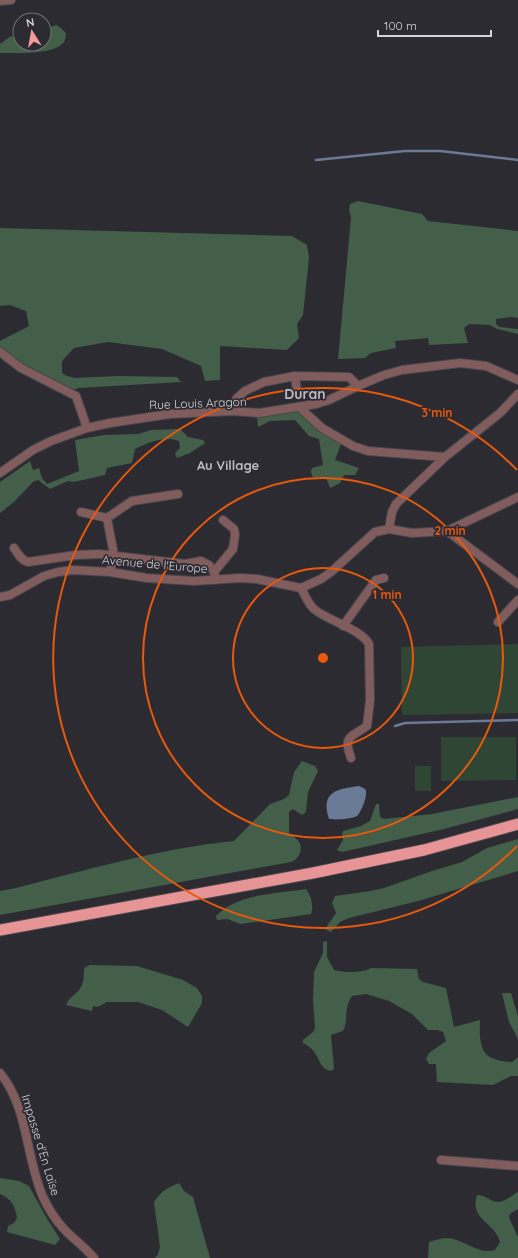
<svg xmlns="http://www.w3.org/2000/svg" width="518" height="1258" font-family="Quicksand,sans-serif">
	<style>
		.green { fill: #304635 }
		.forest { fill: #435e49 }
		.water { fill: #6a7b97 }
		.lines { fill: none; stroke-linecap: round; stroke-linejoin: round }
		.stream { stroke: #6a7b97; stroke-width: 2.5 }
		.minor-casing { stroke: #48464d; stroke-width: 10 }
		.tertiary-casing { stroke: #48464d; stroke-width: 10 }
		.trunk-casing { stroke: #48464d; stroke-width: 13 }
		.minor { stroke: #815c5d; stroke-width: 8 }
		.tertiary { stroke: #815c5d; stroke-width: 8 }
		.trunk { stroke: #e69496; stroke-width: 11 }
		.ring { fill: none; stroke: #e8590c; stroke-width: 2 }
		.labels { text-anchor: middle; dominant-baseline: central; stroke-width: 3.5; stroke-linejoin: round; paint-order: stroke }
		.street-label { font-size: 12px; fill: #d6d5da; stroke: #2d2b32 }
		.neighbourhood-label { font-size: 13px; font-weight: bold; fill: #bfbcc5; stroke: #2d2b32 }
		.quarter-label { font-size: 14px; font-weight: bold; fill: #bfbcc5; stroke: #2d2b32 }
		.centre { fill: #e8590c; stroke: #2d2b32; stroke-width: 2 }
		.ring-label { font-size: 12px; text-anchor: middle; font-weight: bold; fill: #e8590c; stroke: #2d2b32; stroke-width: 3.5; stroke-linejoin: round; paint-order: stroke }
	</style>
	<rect width="100%" height="100%" fill="#2d2b32"/>
	<path class="green" d="M518,644v69l-116,2 -1,-68z
		M441,737h75v43l-75,1z
		M415,766h16v25h-16z"/>
	<path class="forest" d="M57,25l9,8c0,3 -1,7 -2,9 -9,13 -49,11 -64,11v-9l11,-8 9,5v3h24v-14l2,-2z
		M358,201l64,13 6,7 90,10v87l-7,-1 -15,2v5l4,3 18,2v5l-21,-5 -7,-4 -21,-1 -5,4 4,15 -39,2 -1,-7 -33,3 1,7 -25,5 -6,5 -27,1 13,-141 -2,-8 1,-6z
		M0,228l292,8 15,9 2,13 -6,57 -6,9 2,14 -12,12 -67,-4v34l-15,1 -4,-15 -39,-17 -54,-7 -34,6 -12,13v12l5,3 8,2 43,-2 59,1 4,5 -102,6 -16,5 -44,-21 -19,-14v-17l29,-15 -3,-15 -16,-6 -10,1z
		M299,410l42,34 -6,16 24,8 -4,7h-11l-4,8 -10,5 -4,-11 -11,1 -3,-2 -1,-5 1,-3 11,-3 -4,-26 -10,-3 -14,-16 -25,1 -12,6 -1,-12z
		M180,429l8,8 15,3 2,3 -15,10 -13,5 -2,-5 5,-5 -1,-7c-13,-6 -33,2 -44,8l-3,14 -25,5 -2,7 -31,7 -6,-1 -18,8 -12,-9 -5,2 -19,20 -14,11v-31l30,-21 3,9 6,-2 3,10 5,6 32,-13 -4,-31 29,-5 34,-1 13,-4z
		M302,761l13,5 3,5 -10,21 -2,20 -4,3 -9,-6 -4,3v21c3,2 8,6 10,9 5,9 -1,17 -8,20l-291,53v-24l16,-3c71,-18 145,-40 218,-47l36,-37 14,-5 5,-4 5,-23z
		M518,797v12l-74,20 -102,23 -5,-2 6,-10 -1,-6 1,-3 18,-5 9,-5 6,-17h3l1,13 4,2 48,-5z
		M518,839v32l-100,30 -69,17 -9,4 -9,10 -6,-3 11,-16 -4,-10 3,-7 35,-5 14,-3 48,-17 30,-9 25,-14z
		M306,889c5,6 8,18 5,25l-70,10 -14,-5 -10,1 -1,-4c22,-23 60,-22 90,-27z
		M327,941v16l7,13c9,3 30,3 37,-2l46,1 2,10 4,3 23,6 8,39 26,-7c-1,28 1,41 32,42l6,-5v19h-7l-18,9 -56,-3 -1,-18h-7l-3,-5 3,-6 17,-12 -3,-9 -6,-2h-9l-16,-16 -23,-13 -23,-7 -14,2c-9,13 -3,24 -9,35l-12,4 3,34 -3,2c-11,-2 -11,-12 -17,-19 -2,-4 -7,-7 -11,-9v-3l10,-8 2,-4 -2,-27 1,-29 9,-19v-11z
		M90,965l47,1 46,14 14,8 5,8v7l-14,24 -26,-17 -24,-8h-31l-9,5 -5,-1 -1,5 -26,-6c4,-9 7,-8 13,-15 5,-6 5,-15 5,-22z
		M502,993h9l7,23v24l-2,-5 -7,-13z
		M0,1178l19,3 10,5 17,31 14,22 -5,6 -48,-13 1,-6 6,-3 3,-5c-2,-12 -5,-19 -17,-24z
		M179,1183l5,8 9,6 17,61h-55l3,-4 2,-7 -6,-45c8,-12 13,-14 25,-19z
		M518,1192v17l-7,4 -2,3 1,4 8,17v21h-90l1,-16c6,-2 13,-4 19,-4 16,1 29,17 47,12l5,-8c-5,-20 -31,-22 -23,-47 9,0 14,7 21,7 7,0 14,-7 20,-10z"/>
	<path class="water" d="M359,786c2,1 5,2 6,3 4,4 -4,24 -8,27 -5,3 -22,4 -28,3 -9,-28 9,-30 30,-33z"/>
	<g class="lines">
		<path class="stream" d="M316,160l89,-9h35l78,9
			M395,726l10,-3 113,-3"/>
		<defs>
			<path id="minor" d="M0,1l11,-1
				M0,352l21,16 55,28 11,32
				M295,376l2,15
				M299,407l23,21 31,18 15,5 77,6
				M233,411l1,-7 3,-6 8,-7 19,-9 31,-6 54,1 9,9 26,-11 18,-5 58,-7 26,3 32,14
				M81,512l26,6
				M107,518l25,-17 46,-7
				M107,518l7,37 -4,17
				M389,529l3,-17 4,-8 49,-47 55,-44 18,-19
				M447,531l71,-34
				M14,548c4,6 7,12 14,14l48,-7 23,-1 86,10 16,-3 8,4 5,7 2,8
				M214,572l19,-23 2,-14 -1,-6 -11,-9
				M301,588c4,7 7,16 13,21 14,12 47,20 55,35l1,56 -3,26c-17,12 -24,10 -16,32
				M0,597l10,-2 34,-19 14,-4 15,-2 37,2 37,6 47,3 46,-3 17,1 44,9 20,-9 10,-7 44,-40 14,-3 23,4 35,-2 71,53
				M498,622l20,-22
				M343,626l33,-46 8,-2
				M0,1073c28,33 26,86 43,124 5,11 12,22 20,31 10,11 22,19 31,30
				M441,1160l77,6"/>
			<path id="tertiary" d="M0,473l33,-23 18,-9 36,-13 23,-5 60,-9 63,-3 26,2 57,-9 13,-4 29,-14"/>
			<path id="trunk" d="M0,930l313,-57 111,-23 94,-26"/>
		</defs>
		<use href="#minor" class="minor-casing"/>
		<use href="#tertiary" class="tertiary-casing"/>
		<use href="#trunk" class="trunk-casing"/>
		<use href="#minor" class="minor"/>
		<use href="#tertiary" class="tertiary"/>
		<use href="#trunk" class="trunk"/>
	</g>
	<g class="ring">
		<circle cx="323" cy="658" r="90"/>
		<circle cx="323" cy="658" r="180"/>
		<path d="M517 846A270 270 0 1 1 517 470"/>
	</g>
	<g class="labels">
		<g class="street-label">
			<text transform="translate(198 403) rotate(-2)">Rue Louis Aragon</text>
			<text transform="translate(155 564) rotate(5)">Avenue de l'Europe</text>
			<text transform="translate(41 1145) rotate(73)">Impasse d'En Laïse</text>
		</g>
		<g class="neighbourhood-label">
			<text x="228" y="465">Au Village</text>
		</g>
		<g class="quarter-label">
			<text x="305" y="394">Duran</text>
		</g>
	</g>
	<circle cx="323" cy="658" r="6" class="centre"/>
	<g class="ring-label">
		<text x="437" y="417">3 min</text>
		<text x="450" y="535">2 min</text>
		<text x="387" y="599">1 min</text>
	</g>
	<g transform="translate(32 32) rotate(349)"><circle r="19" fill="#2d2b32" stroke="#716f75"/>
	<path d="M0-3L7 15L0 10L-7 15Z" fill="#f59b99"/>
	<text y="-6" font-size="11" font-weight="bold" text-anchor="middle" fill="#d6d5da">N</text>
	</g>
	<path d="M378 30v6h113v-6" fill="none" stroke="#d6d5da" stroke-width="2"/>
	<text x="384" y="30" font-size="12" fill="#d6d5da" stroke="#2d2b32" stroke-width="3" paint-order="stroke">100 m</text>
</svg>
